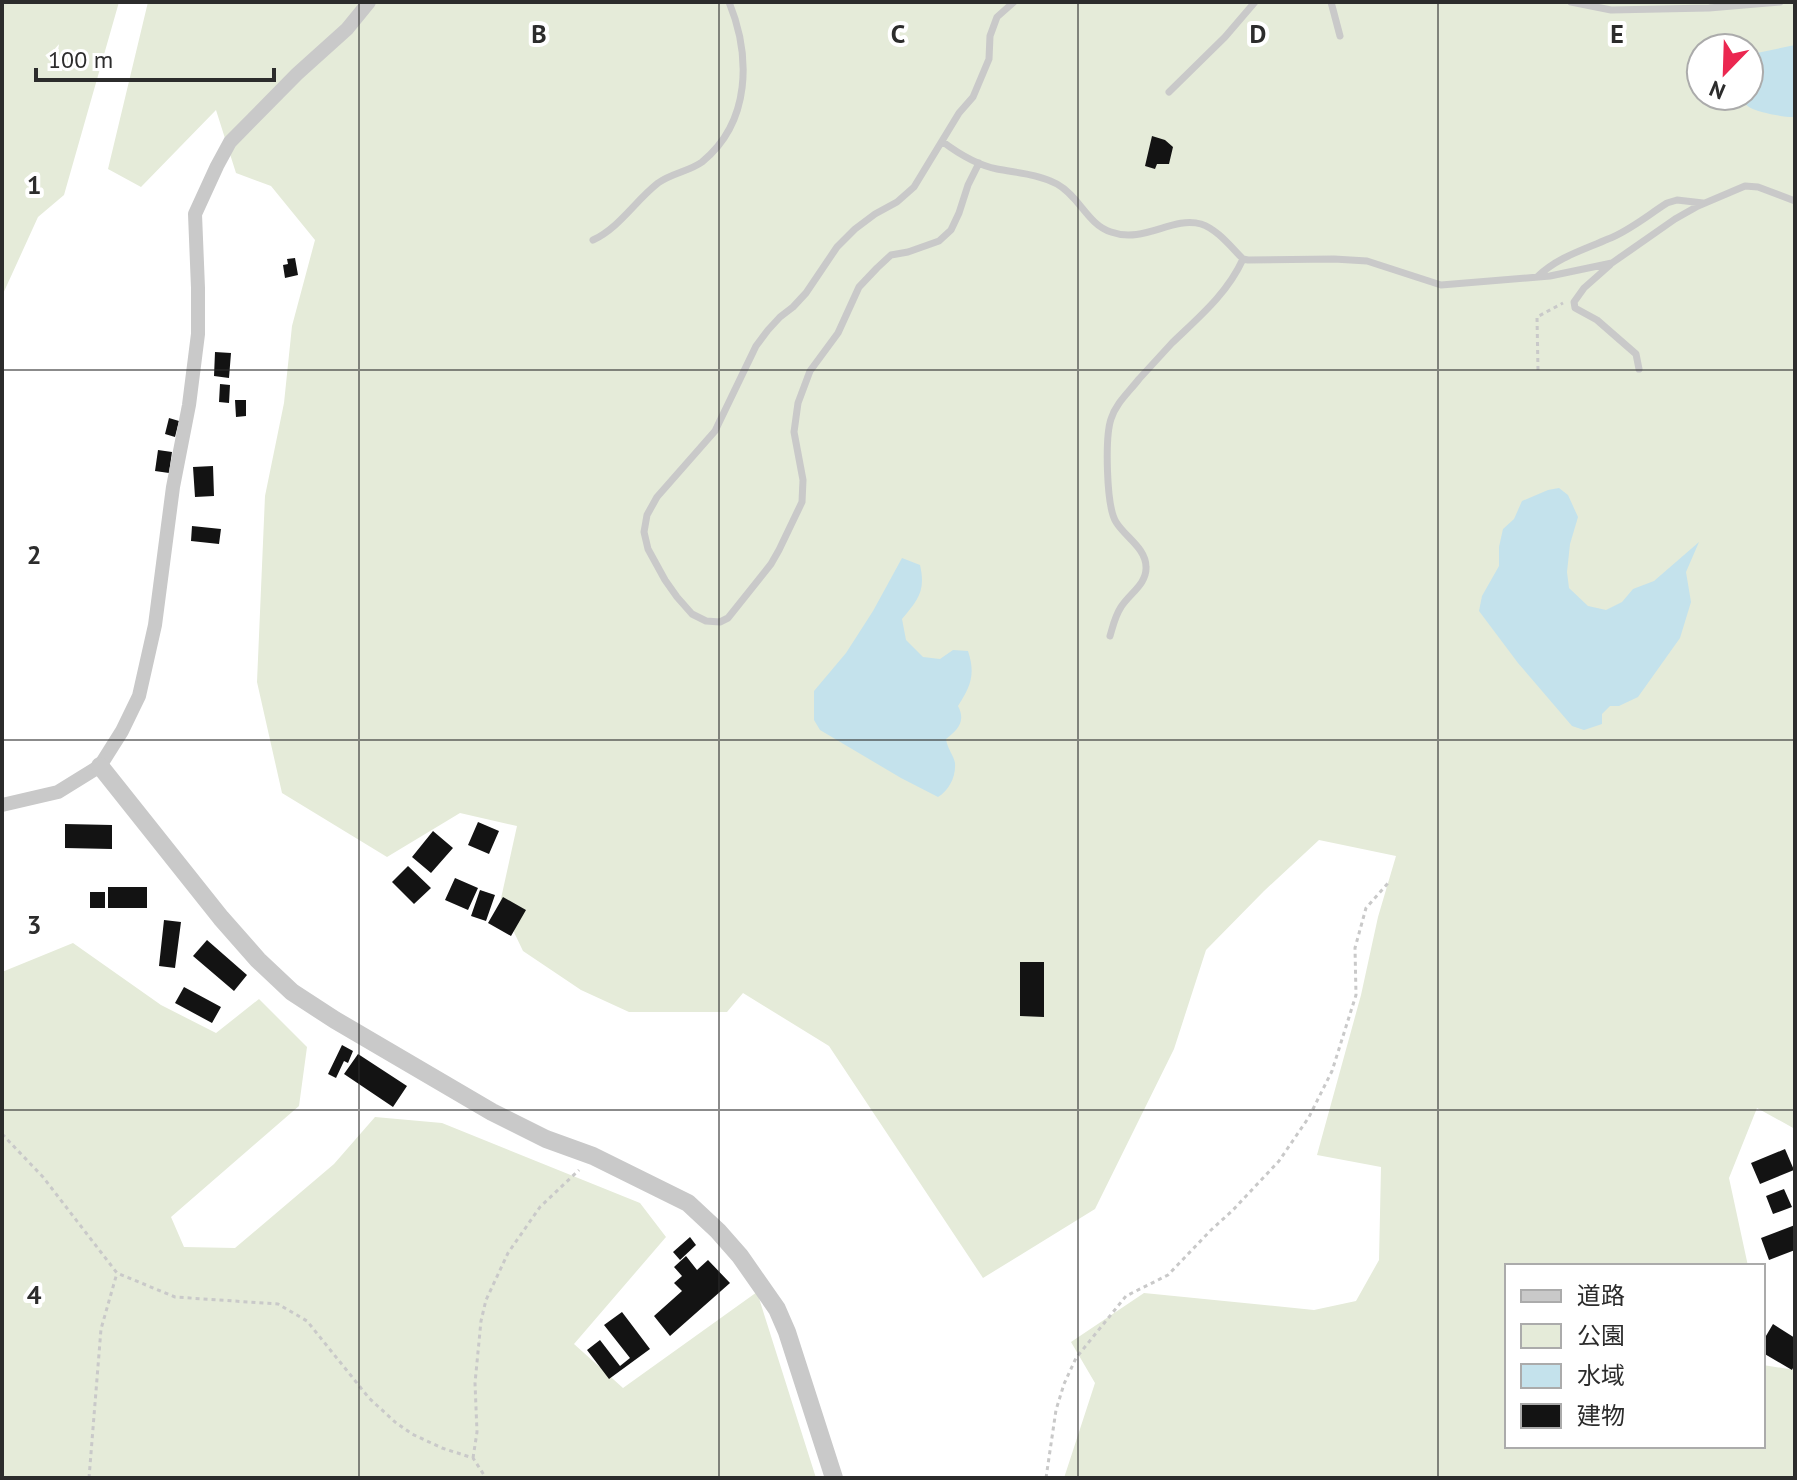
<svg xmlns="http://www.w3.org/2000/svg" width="1797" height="1480" font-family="'PT Sans','Noto Sans JP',sans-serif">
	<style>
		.green { fill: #e5ebd9; fill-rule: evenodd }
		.water { fill: #c4e2ec }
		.building { fill: #131313 }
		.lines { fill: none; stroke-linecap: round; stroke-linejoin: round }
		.path { stroke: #c9c9c9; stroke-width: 3; stroke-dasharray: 4 4; stroke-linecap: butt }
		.service { stroke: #c9c9c9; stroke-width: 7 }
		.minor { stroke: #c9c9c9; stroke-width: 14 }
		.tertiary { stroke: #c9c9c9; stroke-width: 18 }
		.grid { fill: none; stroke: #2c2c2c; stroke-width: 2; stroke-opacity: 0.55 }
		.grid-label { font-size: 26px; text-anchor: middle; font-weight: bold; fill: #2c2c2c; stroke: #fff; stroke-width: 8; stroke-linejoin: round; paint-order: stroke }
	</style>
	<rect width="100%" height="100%" fill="#fff"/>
	<path class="green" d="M2,2h117l-55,193 -26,22 -36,79z
		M148,2h1647v1127l-38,-21 -28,70 19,88h-241v180h256v-81l32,5v108h-731l31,-95 -24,-41 73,-49 170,17 42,-9 23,-41 2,-93 -64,-12 44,-160 17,-78 18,-61 -77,-16 -55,51 -58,59 -32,99 -79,160 -112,69 -154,-232 -86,-53 -16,19h-98l-48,-22 -58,-39 -23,-48 17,-77 -57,-13 -73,44 -105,-64 -25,-111 8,-186 19,-93 8,-77 23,-86 -44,-54 -35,-13 -20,-63 -75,77 -33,-18zM1701,48h48v48h-48z
		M73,943l88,62 55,28 43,-34 48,48 -8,59 -128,111 13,30 51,1 99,-84 41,-47 67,6 198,80 26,34 -92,107 49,44 134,-96 59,186h-814v-506z"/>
	<path class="water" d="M1795,45v72c-9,1 -39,-5 -46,-10 -5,-4 -5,-5 -7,-11h7v-34l8,-9z
		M1559,488l9,7 10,22 -8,27 -3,28 2,16 19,18 18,4 16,-8 11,-13 21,-8 45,-39 -13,30 5,30 -11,36 -42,59 -19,9h-9l-8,8v10l-18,6 -12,-4 -54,-63 -39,-52 3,-15 17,-30v-19l4,-18 11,-10 8,-18 26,-11z
		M902,558l18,7c6,26 -2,35 -18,54l4,21 17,17 17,2 13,-9 15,1c8,24 2,36 -10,55 8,15 0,24 -12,33 1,9 8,17 9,24 1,14 -6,27 -17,34l-37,-19 -81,-48 -6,-10v-29l32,-38 27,-42z"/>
	<path class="building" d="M1152,136l13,4 8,7 -4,17h-12l-2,5 -10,-3z
		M295,258l3,17 -13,3 -2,-13 5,-1 -1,-5z
		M215,352l16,1 -2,25 -15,-2z
		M220,384l10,1 -1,18 -10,-1z
		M235,400h11v16l-10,1z
		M169,418l10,3 -4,16 -10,-3z
		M158,450l14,2 -3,21 -14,-2z
		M213,466l1,30 -19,1 -2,-30z
		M192,526l29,3 -2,15 -28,-3z
		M478,822l21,9 -10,23 -21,-9z
		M65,824l47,1v24l-47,-1z
		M433,831l20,17 -22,25 -19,-16z
		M408,866l23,22 -17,16 -22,-22z
		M455,878l23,10 -10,22 -23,-10z
		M108,887h39v21h-39z
		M480,890l15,5 -9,26 -15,-5z
		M90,892h15v16h-15z
		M503,897l23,13 -15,26 -23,-13z
		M164,920l17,2 -6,46 -16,-2z
		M207,940l40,35 -13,16 -41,-35z
		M1020,962h24v55l-24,-1z
		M184,987l37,20 -9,16 -37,-20z
		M342,1045l11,6 -5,12 -4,-2 -8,17 -8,-4z
		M358,1054l49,32 -14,21 -49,-33z
		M1785,1149l9,21 -34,14 -9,-21z
		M1784,1189l8,18 -19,7 -7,-18z
		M1795,1225v25l-26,10 -8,-22z
		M690,1237l6,8 -16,15 -7,-8z
		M686,1256l11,14 11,-10 22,23 -60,53 -16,-20 28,-25 -8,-8 8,-7 -8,-9z
		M622,1312l28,37 -41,30 -22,-29 13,-10 20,26 10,-8 -26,-33z
		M1773,1324l22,14v26l-3,6 -29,-17v-12z"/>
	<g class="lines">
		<path class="path" d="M1538,370l-1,-53 26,-14
			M2,1134l41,43 74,96 58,24 103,7 29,17 62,77 26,24 17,12 30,14 31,10 13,20
			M473,1458l4,-26 -2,-49 6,-62 5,-21 22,-47 32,-46 39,-37
			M89,1478l12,-149 16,-56
			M1046,1478l10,-68 8,-26 12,-26 50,-62 42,-21 43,-45 21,-19 47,-50 30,-44 23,-46 24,-76 -1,-47 11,-40 22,-25"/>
		<path class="service" d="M1331,2l9,34
			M1571,2l40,8 98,-2 71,-6
			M1169,92l56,-55 30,-35
			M943,142c16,12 34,23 54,27 21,4 41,5 60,15 22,12 31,41 54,48 33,12 61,-16 90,-8 16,5 30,23 42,35l5,1 86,-1 33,2 74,24 109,-9 62,-13 63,-44 23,-13 47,-20 13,1 37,14
			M979,163l-11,22 -9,28 -8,17 -12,11 -31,11 -17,3 -14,13 -18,19 -21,46 -28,38 -12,32 -4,29 9,48 -1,22 -23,48 -8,14 -43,54 -8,4 -14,-1 -14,-7 -15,-17 -12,-17 -17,-31 -4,-17 3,-17 10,-18 58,-66 41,-85 12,-16 12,-13 13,-10 13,-14 31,-46 18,-18 20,-15 22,-12 17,-15 45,-74 14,-16 16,-38 1,-23 7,-19 17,-15
			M593,240c26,-12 42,-39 65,-57 14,-10 32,-12 44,-21 49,-40 49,-106 27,-160
			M1610,265l-26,23 -10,14 1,6 22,12 39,34 3,15
			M1537,277c21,-20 46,-27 71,-38 21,-8 40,-24 59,-36l10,-3 26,3
			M1110,636c3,-10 5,-20 11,-29 8,-13 26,-23 25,-40 0,-19 -21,-30 -30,-45 -10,-16 -11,-85 -5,-103 5,-16 18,-27 28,-40 11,-12 22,-24 33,-36 27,-26 55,-49 71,-84"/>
		<path class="minor" d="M2,805l56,-13 42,-26 22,-35 17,-35 16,-71 18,-138 16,-82 9,-71v-46l-3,-74 22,-48 13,-24 67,-68 50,-45 22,-27"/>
		<path class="tertiary" d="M100,766l121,152 37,42 34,32 43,28 157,92 54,27 47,17 95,47 30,28 22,25 37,53 10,23 47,146"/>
	</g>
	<path class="grid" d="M359,2v1476M719,2v1476M1078,2v1476M1438,2v1476M2,370h1793M2,740h1793M2,1110h1793"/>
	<g class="grid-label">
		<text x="539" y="43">B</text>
		<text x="898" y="43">C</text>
		<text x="1258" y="43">D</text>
		<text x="1617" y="43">E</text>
		<text x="34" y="194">1</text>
		<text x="34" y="564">2</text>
		<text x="34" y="934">3</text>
		<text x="34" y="1304">4</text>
	</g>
	<rect width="1797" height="1480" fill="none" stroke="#2c2c2c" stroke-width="8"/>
	<rect x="1505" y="1264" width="260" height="184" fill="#ffffff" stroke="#ababab" stroke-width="2"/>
	<rect x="1521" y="1290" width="40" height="12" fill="#c9c9c9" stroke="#ababab" stroke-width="2"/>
	<text x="1577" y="1304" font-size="24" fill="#2c2c2c">道路</text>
	<rect x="1521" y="1324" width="40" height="24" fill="#e5ebd9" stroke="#ababab" stroke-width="2"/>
	<text x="1577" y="1344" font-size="24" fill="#2c2c2c">公園</text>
	<rect x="1521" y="1364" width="40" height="24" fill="#c4e2ec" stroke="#ababab" stroke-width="2"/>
	<text x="1577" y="1384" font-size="24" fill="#2c2c2c">水域</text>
	<rect x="1521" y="1404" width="40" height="24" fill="#131313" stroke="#ababab" stroke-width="2"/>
	<text x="1577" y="1424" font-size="24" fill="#2c2c2c">建物</text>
	<g transform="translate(1725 72) rotate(203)"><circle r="38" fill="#ffffff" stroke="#ababab" stroke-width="2"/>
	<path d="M0-6L14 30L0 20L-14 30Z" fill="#eb2750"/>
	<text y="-12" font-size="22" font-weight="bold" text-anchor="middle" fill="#2c2c2c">N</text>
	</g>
	<path d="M36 68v12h238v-12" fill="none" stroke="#2c2c2c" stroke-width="4"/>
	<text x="48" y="68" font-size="24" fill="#2c2c2c" stroke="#ffffff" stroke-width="6" paint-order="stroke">100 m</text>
</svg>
